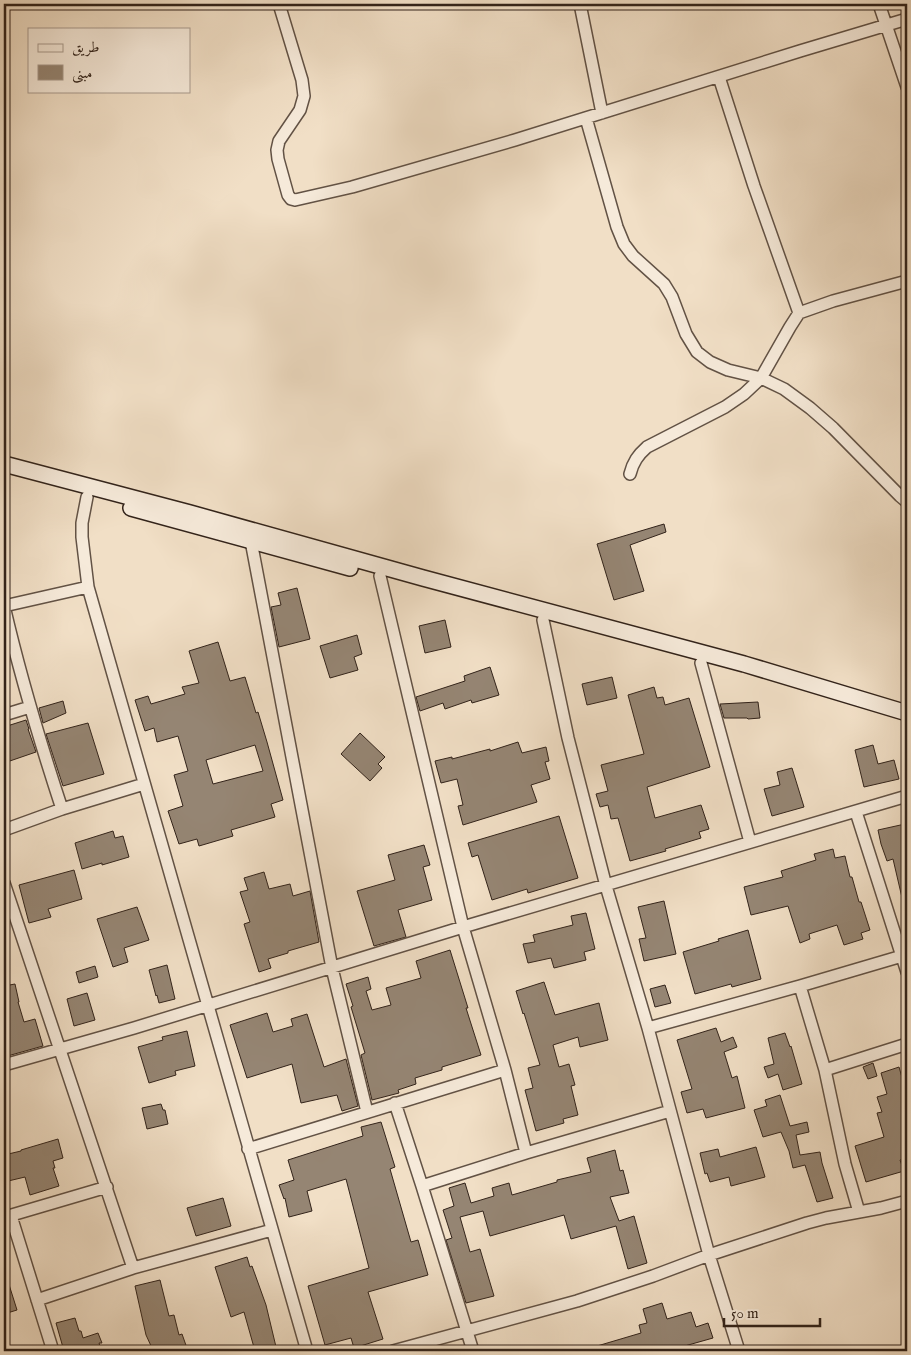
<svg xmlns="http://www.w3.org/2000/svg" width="911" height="1355" font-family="'IM FELL English',Amiri,serif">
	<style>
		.building { fill: #958573; stroke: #32231a; fill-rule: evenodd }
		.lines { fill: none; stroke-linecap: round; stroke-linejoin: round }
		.street-casing { stroke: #625245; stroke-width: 14 }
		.secondary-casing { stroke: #32231a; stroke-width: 18 }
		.street { stroke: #f6eada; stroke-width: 11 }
		.secondary { stroke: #f6eada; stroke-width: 15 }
	</style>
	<rect width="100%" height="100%" fill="#f1dfc6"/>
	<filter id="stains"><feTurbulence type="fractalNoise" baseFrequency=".004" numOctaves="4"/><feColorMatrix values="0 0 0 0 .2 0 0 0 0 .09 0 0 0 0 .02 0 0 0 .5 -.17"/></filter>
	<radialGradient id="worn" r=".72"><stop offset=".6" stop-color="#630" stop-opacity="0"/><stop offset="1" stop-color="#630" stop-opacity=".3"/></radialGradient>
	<path class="building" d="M664,524l2,8 -36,13 14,46 -30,9 -17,-56z
		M297,588l13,51 -31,8 -8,-40 10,-2 -3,-12z
		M445,620l6,27 -26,6 -6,-27z
		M357,635l5,19 -8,3 4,13 -28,8 -10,-32z
		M218,642l12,39 15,-4 11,36 2,-1 9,30 16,58 -12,4 4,13 -44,13 2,6 -34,10 -2,-7 -18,5 -11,-33 15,-5 -9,-31 14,-4 -10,-35 -21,6 -3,-14 -9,3 -10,-31 13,-4 3,8 34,-10 -3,-7 17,-4 -10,-32zM255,745l8,26 -50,13 -7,-24z
		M490,667l9,28 -27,8 -1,-3 -26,9 -2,-6 -23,8 -4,-14 49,-16 -1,-5z
		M612,677l5,21 -30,7 -5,-21z
		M654,687l3,11 6,-1 2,8 24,-7 21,69 -63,20 8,31 46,-13 8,24 -10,3 2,6 -36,11 1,2 -36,10 -12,-43 -7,1 -3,-14 -8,2 -4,-13 12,-3 -7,-26 43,-11 -16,-59z
		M63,701l3,12 -23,10 -4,-15z
		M758,702l2,16 -12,1 -1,-1h-23l-4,-14z
		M26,720l3,9h-1l8,23 -32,11v-36z
		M88,723l16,51 -41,12 -17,-52z
		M360,733l25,24 -7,7 4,4 -12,13 -29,-27z
		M518,742l4,11 24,-6 3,14 -4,1 5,17 -19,6 6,17 -74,23 -5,-19 5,-1 -6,-26 -16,4 -6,-22 17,-4v2l38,-10v2z
		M873,745l5,19 16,-4 5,19 -35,8 -9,-37z
		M792,768l12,39 -32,9 -8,-27 16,-4 -3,-13z
		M559,816l19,62 -50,15 -1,-4 -35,11 -14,-45 -6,2 -4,-14z
		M905,824l2,11v66l-4,1 -10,-43 -6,2 -6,-17 -3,-14z
		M113,831l2,7 8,-2 6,21 -27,8v-2l-20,6 -7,-26z
		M424,845l6,20 -7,2 9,33 -34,10 8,27 -32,9 -17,-55 38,-11 -7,-25z
		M833,849l2,9 10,-2 5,21h2l7,25h2l9,28 -9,3 2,6 -19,6 -7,-20 -28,9 1,5 -10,4 -12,-37 -37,9 -7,-28 39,-10 -2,-6 35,-11 -2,-6z
		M74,870l8,29 -34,10 3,8 -22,6 -10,-38z
		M264,872l5,17 21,-5 3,12 17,-5 9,51 -31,9v2l-20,6 3,9 -12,4 -15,-48 6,-2 -10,-30 8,-2 -4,-12z
		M664,901l12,53 -32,7 -5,-22 7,-1 -8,-31z
		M137,907l12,33 -25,8 4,14 -15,5 -16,-48z
		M586,913l9,36 -11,3 2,8 -32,8 -3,-10 -23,5 -5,-19 12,-2 -2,-7 40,-10 -2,-9z
		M748,930l13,49 -29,8 -1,-3 -36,10 -12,-42 36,-11 -1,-2z
		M450,950l18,58h-2l15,47 -39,12v3l-27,8 1,6 -18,6 1,3 -27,7 -11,-45 4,-2 -14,-46 2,-1 -7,-22 22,-7 3,12 -5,2 6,19 19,-5 -5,-17 35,-10 -5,-17z
		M167,965l8,34 -16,4 -2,-8 -1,1 -7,-26z
		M95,966l3,11 -19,6 -3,-11z
		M544,982l11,33 44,-12 9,37 -28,7 -2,-10 -25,8 6,22 10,-3 6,21 -4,1 7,29 -15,4 1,4 -28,8 -11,-41 8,-2 -5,-20 12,-3 -16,-52 -1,1 -7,-23z
		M15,984l4,18h-1l6,20 11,-3 8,27 -39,11v-71z
		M665,985l6,18 -16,4 -5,-18z
		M87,993l8,27 -21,6 -7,-27z
		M267,1013l6,19 20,-6 -2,-7 16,-5 17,53 22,-8 12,47 -16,5 -5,-16 -36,8 -9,-39 -45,14 -17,-53z
		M716,1028l5,14 12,-5 4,10 -13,5 8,26 5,-2 8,32 -39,10 -3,-9 -16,4 -6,-21 11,-3 -15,-49z
		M187,1031l8,35 -20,5 1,4 -27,8 -11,-36 25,-7 -1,-3z
		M785,1033l5,14 1,-1 11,38 -19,6 -5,-16 -10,4 -4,-11 10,-3 -6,-26z
		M873,1063l4,13 -9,3 -5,-12z
		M899,1067l8,28v63l-7,2 4,11 -38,11 -11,-36 29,-9 -7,-24 5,-1 -5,-15 10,-3 -6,-21z
		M780,1095l10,31 17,-4 2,10 -13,3 4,20 20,-3 2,11 11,35 -16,4 -12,-37 -12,3 -4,-17 -8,-19 -18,5 -9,-27 13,-4 -2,-6z
		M161,1104l2,6h2l3,14 -21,5 -5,-21z
		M381,1122l14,45 -5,2 21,73 7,-2 10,35 -60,17 15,47 -29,9 -3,-10 -26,7 -17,-59 61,-18 -23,-89 -39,12 5,20 -23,6 -4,-19 -1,1 -5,-14 15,-5 -6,-20 75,-24 -2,-9z
		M58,1139l5,19 -10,3 2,7h-2l6,18 -29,9 -5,-18 -21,5v-27l17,-4v-1z
		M756,1147l9,30 -34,9 -2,-9 -19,5 -3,-9 -2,1 -5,-21 18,-4 2,8z
		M615,1150l5,21 3,-1 6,23 -19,4 9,24 15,-5 13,47 -19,6 -12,-43 -45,13 -7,-24 -74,21 -7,-25 -23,6 10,35 10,-3 14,47 -28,7 -20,-63 6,-2 -9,-28 11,-4 -5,-18 16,-5 6,20 23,-7 -2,-8 17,-5 3,12 45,-13v-2l34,-8 -4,-14z
		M223,1198l8,28 -35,10 -9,-28z
		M247,1257l3,10 2,-1 14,39 11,46h-22l-11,-39 -13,5 -7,-22 -9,-28z
		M4,1275h2l11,35 -13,4z
		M160,1280l9,36 5,-1 5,20 3,-1 6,17h-31l-1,-4 -4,1 -6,-13 -11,-49z
		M662,1303l5,16 24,-7 5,15 12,-4 5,15 -46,13h-79l-1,-2 54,-16 -2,-8 8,-2 -4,-14z
		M75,1318l4,13h2l2,7 15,-5 4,10h-3l3,8h-38l-8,-28z"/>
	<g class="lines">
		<defs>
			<path id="street" d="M279,4l23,76 2,16 -4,14 -21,31 -2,9 1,9 10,36 3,4 4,1 57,-13 163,-47 285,-89 107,-32
				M580,4l22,109
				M879,4l28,83
				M719,77l35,109 45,127
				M586,118l31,109 7,17 9,12 31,28 8,13 14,37 11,18 13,10 18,8 33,8 23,11 26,19 23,20 67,68 7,6
				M630,474c3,-12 8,-19 17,-27l78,-40 19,-13 17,-16 29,-51 9,-14 34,-12 74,-20
				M87,497l-5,26v14l6,50 219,764
				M251,541l81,427 35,144
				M380,576l83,351 42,143 21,83
				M4,606c16,69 36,136 58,203
				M4,606l84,-19
				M543,620l25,118 38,148 42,142 61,227 30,96
				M701,663l49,179
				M4,715l26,-8
				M856,812l51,160
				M4,830l58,-21 82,-25
				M4,883l129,385
				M800,986l25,84 20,94 14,48
				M648,1028l152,-42 102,-30
				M4,1065l130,-37 329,-101 444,-131
				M825,1070l82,-26
				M395,1103l27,83 51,165
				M248,1149l257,-79
				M422,1186l104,-33 144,-42
				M11,1216l42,135
				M5,1217l102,-30
				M37,1300l96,-32 139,-38
				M393,1351l184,-50 76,-25 56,-21 98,-32 19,-5 55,-10 26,-7"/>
			<path id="secondary" d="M4,464l186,49 233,65 321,86 163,49
				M131,508l219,60"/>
		</defs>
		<use href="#street" class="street-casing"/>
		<use href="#secondary" class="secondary-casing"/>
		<use href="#street" class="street"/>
		<use href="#secondary" class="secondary"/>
	</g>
	<rect width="911" height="1355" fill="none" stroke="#f1dfc6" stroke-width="20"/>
	<rect x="5" y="5" width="901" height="1345" fill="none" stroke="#32231a" stroke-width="2.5"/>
	<rect x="10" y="10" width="891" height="1335" fill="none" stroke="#32231a"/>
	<rect x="28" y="28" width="162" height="65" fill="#f6eada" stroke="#a89a8d"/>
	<rect x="38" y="44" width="25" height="8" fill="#f6eada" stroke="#a89a8d"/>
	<text x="72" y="52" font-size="15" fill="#32231a">طريق</text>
	<rect x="38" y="65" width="25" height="15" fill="#958573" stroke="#a89a8d"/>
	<text x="72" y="78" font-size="15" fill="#32231a">مبنى</text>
	<path d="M724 1318v8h96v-8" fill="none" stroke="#32231a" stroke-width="2.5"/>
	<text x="731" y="1318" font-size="15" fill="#32231a" stroke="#f6eada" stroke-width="4" paint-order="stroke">50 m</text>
	<rect width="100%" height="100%" filter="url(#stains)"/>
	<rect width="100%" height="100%" fill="url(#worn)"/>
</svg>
